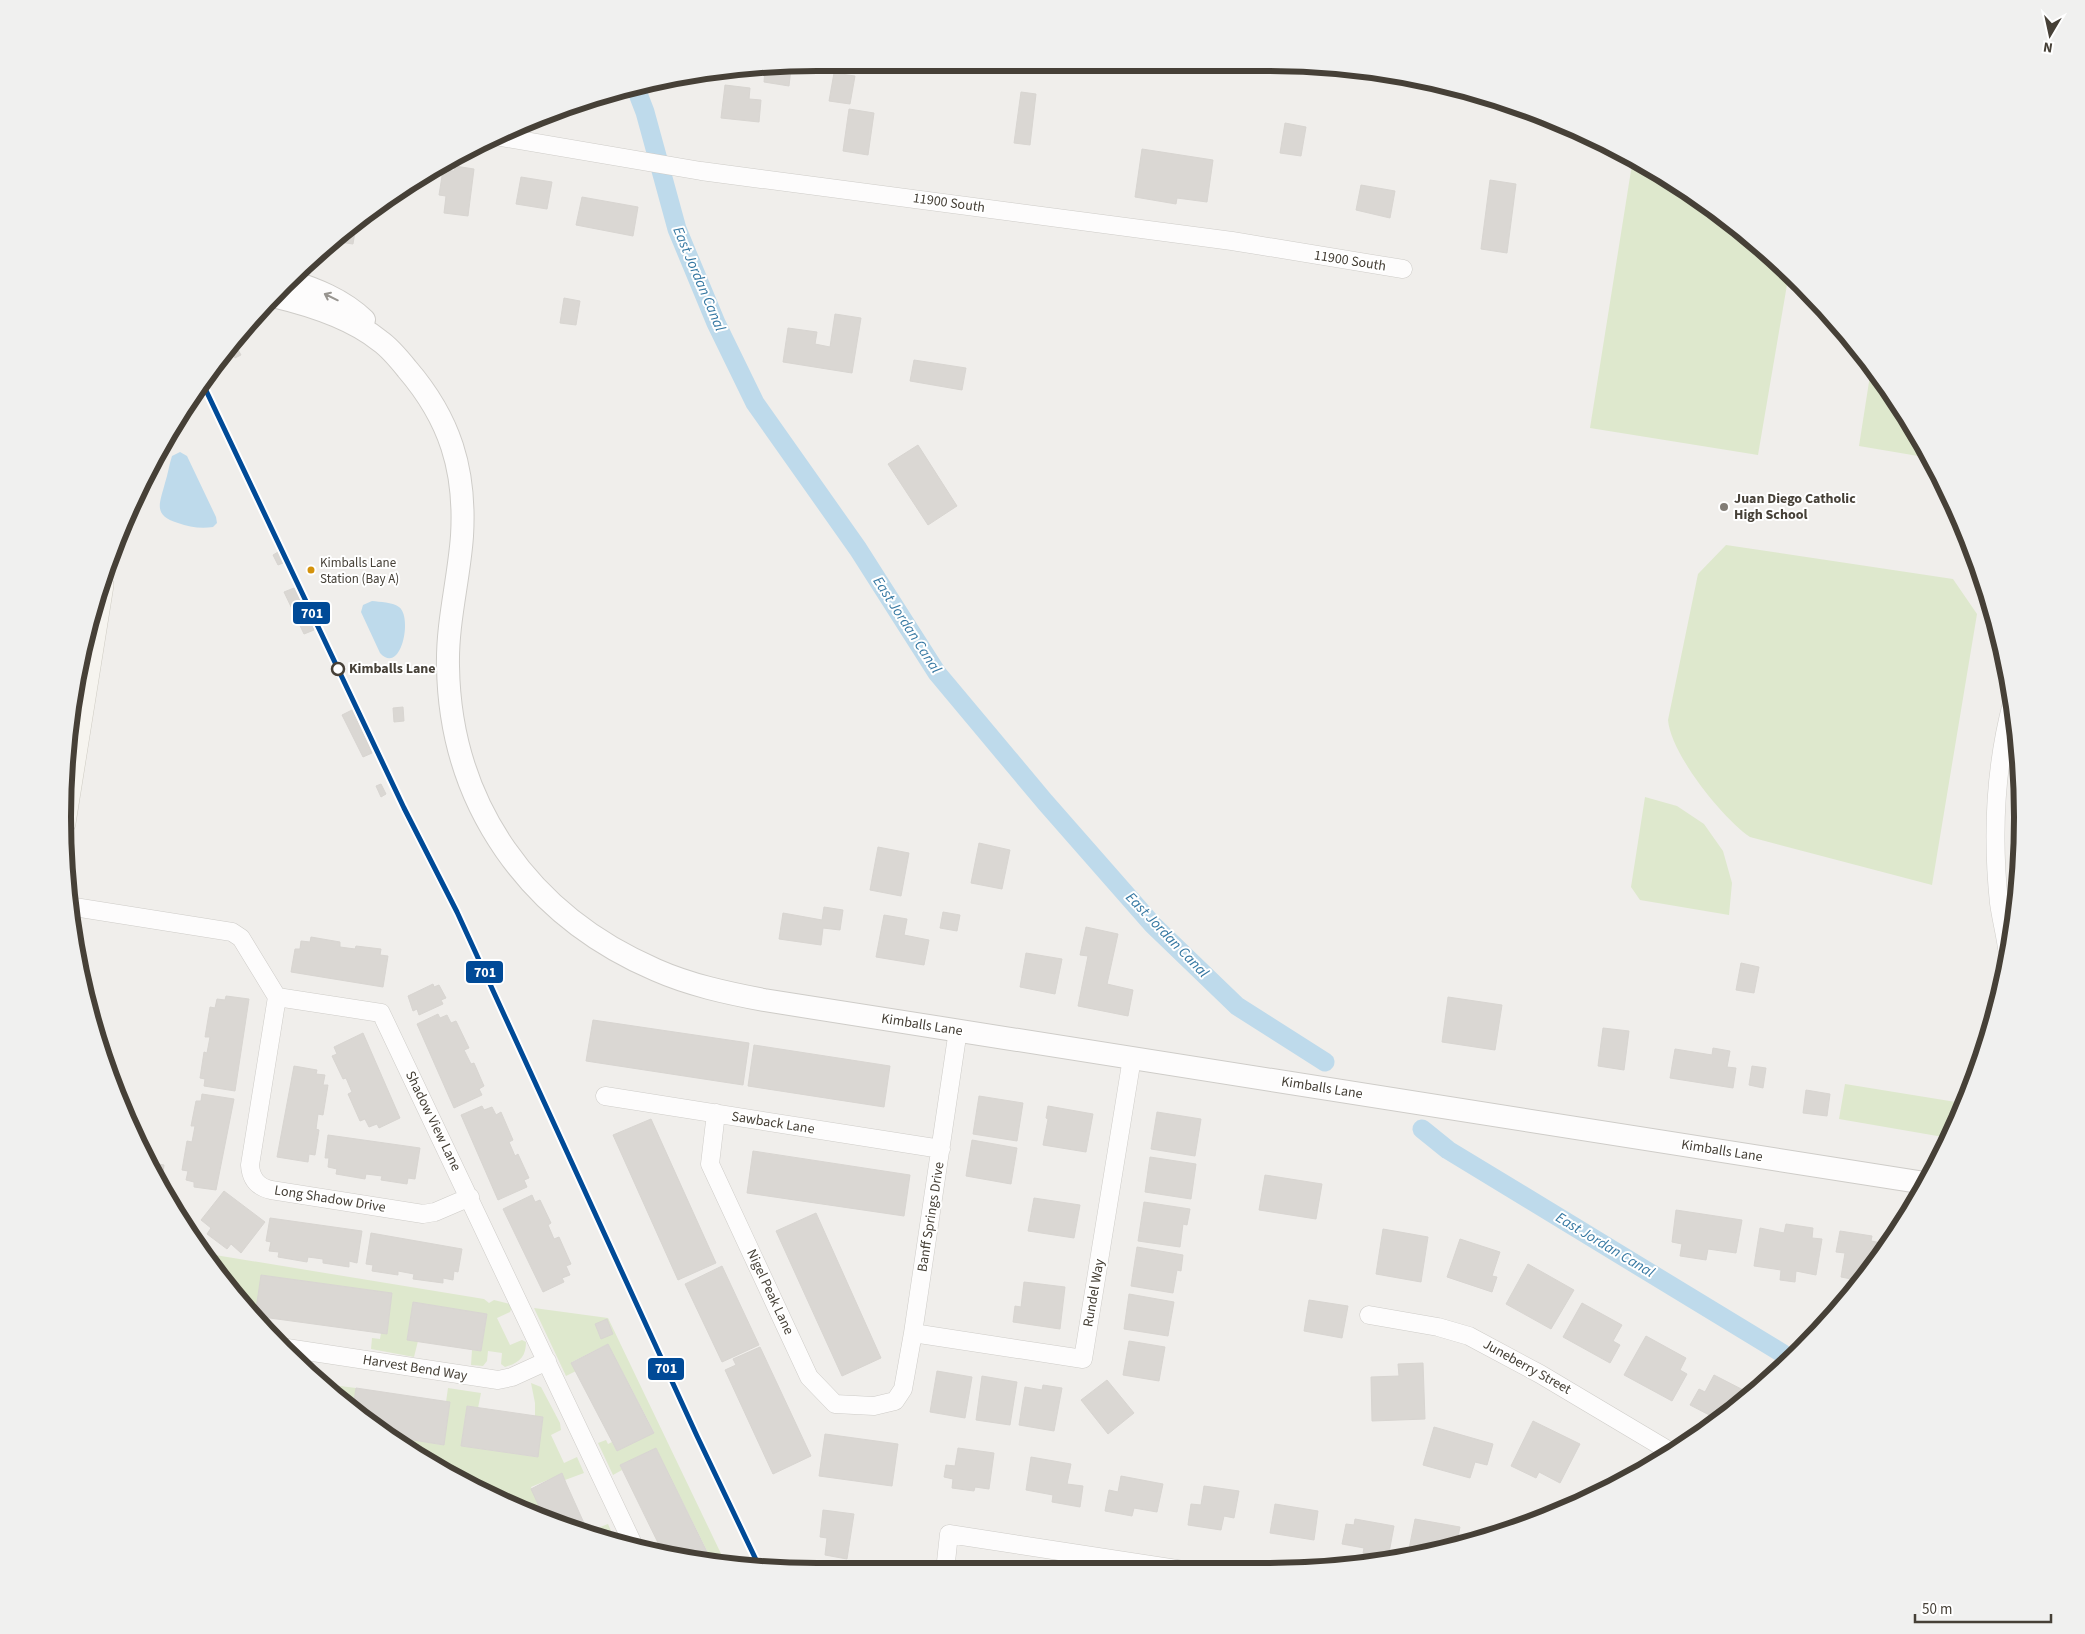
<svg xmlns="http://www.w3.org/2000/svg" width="2085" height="1634" font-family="'Source Sans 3',sans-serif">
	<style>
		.green { fill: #dee8cd }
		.water { fill: #bedaeb }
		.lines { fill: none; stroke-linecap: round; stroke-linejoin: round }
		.canal { stroke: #bedaeb; stroke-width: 19 }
		.building { fill: #dad7d3; stroke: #d8d5d1 }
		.minor-casing { stroke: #ceccc8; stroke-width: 19 }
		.tertiary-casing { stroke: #ceccc8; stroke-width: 24 }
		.secondary-casing { stroke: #cecbc2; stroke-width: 26 }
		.minor { stroke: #fdfcfc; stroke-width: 18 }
		.tertiary { stroke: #fdfcfc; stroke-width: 22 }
		.secondary { stroke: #f6f4ef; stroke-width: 25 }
		.rail-1-casing { stroke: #fff; stroke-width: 9 }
		.rail-1 { stroke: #004a97; stroke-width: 5 }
		.oneway { stroke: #989590 }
		.poi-dot { fill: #827d76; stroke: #fff; stroke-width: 2 }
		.bus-dot { fill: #d4920b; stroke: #fff; stroke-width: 2 }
		.stop-dot { fill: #fff; stroke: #464037; stroke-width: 2.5 }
		.labels { text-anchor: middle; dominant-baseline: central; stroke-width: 4; stroke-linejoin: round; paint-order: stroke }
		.bus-label { font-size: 13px; fill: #464037; stroke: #fff; text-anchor: start }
		.street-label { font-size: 14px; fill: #464037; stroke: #fff }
		.poi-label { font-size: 14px; font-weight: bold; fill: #464037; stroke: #fff; text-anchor: start }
		.stop-label { font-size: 14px; font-weight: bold; fill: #464037; stroke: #fff; text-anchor: start }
		.water-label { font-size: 15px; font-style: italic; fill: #3678a2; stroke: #fff }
		.rim { fill: none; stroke: #464037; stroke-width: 6 }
		.line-badge { stroke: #fff; stroke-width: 2 }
		.badge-label { font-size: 14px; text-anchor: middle; font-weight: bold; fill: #fff }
	</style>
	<rect width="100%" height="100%" fill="#f0eeeb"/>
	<path class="green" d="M1633,158l12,5 120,87 24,23 -31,182 -168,-27z
		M1871,369l50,70 9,19 -71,-12z
		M1726,545l227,34 24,35 -45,271 -182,-48c-28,-19 -79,-83 -82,-117l30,-146z
		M1645,797l32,9 27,18 19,27 9,32 -3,32 -89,-15 -9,-13z
		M1845,1084l117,19 -13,35 -110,-19z
		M203,1253l281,46 5,4 5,-3 16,4 2,3 -2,5 -13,6 13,27 12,-5 4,2c0,15 -7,21 -21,25l-4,-3 1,-11 -14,-2 -1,10 -4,5 -12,-1 1,-15 9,1 6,-37 -74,-12 -6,37 11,2 -4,16 -43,-8 1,-11 8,1 1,-6 6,1 5,-41 -131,-18 -5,36 -14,-8 1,-8 -8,-2v-4l-7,-1z
		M534,1308l74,10 117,244 -20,-2 5,-3 -54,-109 -36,17 2,5 -9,5 -15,-32 8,-3 2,4 4,-2 5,9 37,-19 -46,-88 -36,18 4,9 -10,5z
		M531,1383l10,4 19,36 1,7 -10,5 13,28 13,-6 7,16 -19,7 -3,-6 -31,13 14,32 -17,-5 -130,-70 -10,-8 55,9 7,-43h-4l2,-14 33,5 -3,15 -11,-2 -6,40 76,11 6,-39 -8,-2v-13z
		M324,1384l32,4 -3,20z
		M608,1524l7,16 -22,-6 3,-2 -1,-3z"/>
	<path class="water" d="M180,452l7,4 29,61 1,6 -4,4c-12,2 -24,0 -35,-4 -26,-8 -18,-20 -13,-40 3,-9 4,-18 7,-27z
		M372,601c8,1 20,1 27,6 14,10 2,69 -19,46l-19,-41 2,-7z"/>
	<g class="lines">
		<path class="canal" d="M635,86l10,26 32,117 39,94 39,80 103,146 79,124 108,129 108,123 84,81 88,56
			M1422,1129l26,21 342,208"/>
	</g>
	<path class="building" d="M791,68l-2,18 -25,-4 1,-13z
		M834,73l21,3 -5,28 -21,-3z
		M725,85l25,3 -1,11 12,1 -2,22 -38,-4z
		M1021,92l15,2 -6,51 -16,-2z
		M849,109l25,4 -6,42 -25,-4z
		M1285,123l21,4 -5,29 -21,-3z
		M1142,149l71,11 -6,42 -30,-4 -1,6 -41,-7z
		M455,166l19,3 -6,47 -24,-3 2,-17 -7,-1 4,-25 11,1z
		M521,177l31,5 -5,27 -31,-5z
		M1490,180l26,4 -9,69 -26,-4z
		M414,181l-1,11 -13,-2z
		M1361,185l34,6 -5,27 -34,-8z
		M582,197l56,10 -5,29 -57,-11z
		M357,219l-4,25 -21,-3z
		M564,298l16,3 -4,24 -16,-2z
		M835,314l26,4 -9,55 -69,-11 5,-34 29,4 -2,12 15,3z
		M236,346l5,9 -6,3 -5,-9z
		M914,360l52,8 -4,22 -52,-9z
		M918,445l39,61 -29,19 -40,-61z
		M278,552l5,11 -5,2 -5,-10z
		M294,588l20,42 -10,4 -20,-42z
		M403,707l1,14 -10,1 -1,-14z
		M352,710l20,43 -9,4 -21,-42z
		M381,784l5,10 -5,3 -5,-11z
		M979,843l31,7 -8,39 -31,-6z
		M878,847l31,6 -8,43 -31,-6z
		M824,907l19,3 -3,20 -17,-2 -2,17 -42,-6 4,-26 39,7z
		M943,912l17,3 -3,16 -17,-3z
		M884,915l23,4 -3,16 25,5 -5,25 -48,-8z
		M1086,927l32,7 -11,50 26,6 -5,26 -50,-10 10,-50 -8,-1z
		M311,937l29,5v5l15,2 1,-3 25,3 -1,6 8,1 -5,31 -92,-15 4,-23h5l1,-8 9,1z
		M1026,953l36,6 -7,35 -35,-7z
		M1741,963l18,4 -5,26 -18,-3z
		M433,984l1,3 5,-2 7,13 -5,2 2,4 -24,11 -2,-6 -4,2 -5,-15z
		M226,996l23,3 -14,92 -31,-5 1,-7 -5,-1 4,-26 3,1 3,-16h-5l5,-30 5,1 2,-9 8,1z
		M1448,997l54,8 -7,45 -53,-8z
		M438,1014l2,4 7,-3 4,8 5,-2 13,27 -5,2 7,14 3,-1 10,23 -5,3 3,6 -28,13 -37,-84z
		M593,1020l156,23 -6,42 -157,-24z
		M1603,1028l26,3 -5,39 -26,-4z
		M363,1033l37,85 -21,10 -2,-4 -8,3 -4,-8 -5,2 -12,-27 4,-2 -6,-14 -3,1 -11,-23 5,-2 -3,-7z
		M754,1045l136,21 -6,41 -136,-21z
		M1713,1048l17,3 -3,16 9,1 -3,20 -63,-10 5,-29 37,6z
		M294,1066l23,4 -1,4 9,1 -2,10h5l-5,30 -5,-1 -2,15 3,1 -4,25 -6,-1 -1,8 -31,-5z
		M1752,1066l14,2 -3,20 -14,-3z
		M1806,1090l24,4 -3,22 -24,-3z
		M202,1094l32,5 -18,91 -22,-3v-5l-8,-2 2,-9 -6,-1 5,-29 5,1 3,-16h-4l5,-25h5z
		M979,1096l44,7 -6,38 -44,-7z
		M482,1106l2,4 8,-3 4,8 5,-3 12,28 -4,2 6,14 3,-2 11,24 -5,2 3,7 -29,13 -37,-85z
		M1048,1106l45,8 -7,38 -43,-7 5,-26 -2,-1z
		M1157,1112l44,7 -6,37 -44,-7z
		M651,1119l65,144 -38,17 -65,-145z
		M328,1135l92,13 -5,31 -7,-1 -1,6 -26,-4 1,-4 -16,-2 -1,5 -29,-5 1,-5 -9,-2 1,-9h-4z
		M972,1140l45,8 -6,36 -45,-8z
		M753,1151l157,24 -6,41 -157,-23z
		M1150,1157l46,7 -5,35 -46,-7z
		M148,1162l16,3 -3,24z
		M1265,1175l57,9 -6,35 -57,-9z
		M224,1191l41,31 -24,31 -10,-9 -4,5 -20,-15 4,-6 -10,-8z
		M532,1195l3,7 5,-2 11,23 -3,2 6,14 5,-2 12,27 -5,2 4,9 -8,3 2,4 -21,10 -40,-83z
		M1034,1198l46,7 -6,33 -46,-7z
		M1144,1202l46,7 -3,16 -4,-1 -3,23 -42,-6z
		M1676,1210l66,10 -6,33 -28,-4 -2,11 -26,-4 2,-12 -10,-2z
		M816,1213l65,145 -39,18 -66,-145z
		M270,1218l92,13 -5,32 -8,-2v6l-26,-4v-4l-15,-2 -1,5 -29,-5 1,-5 -10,-1 2,-9 -5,-1z
		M1786,1224l27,4 -1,10 10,1 -6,36 -20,-4 -1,11 -15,-2 1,-10 -27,-4 6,-38 24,5z
		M1383,1229l45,8 -7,45 -45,-8z
		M1840,1231l32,5 -1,5 16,3 -25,37 -21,-4 4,-24 -9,-1z
		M371,1233l91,16 -4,23 -4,-1 -1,9 -10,-2v5l-30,-4 1,-5 -16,-3v4l-26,-4 1,-6 -7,-1z
		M1460,1239l40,13 -8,24 5,1 -5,15 -45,-15z
		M1137,1247l46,8 -2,16 -4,-1 -4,23 -42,-7z
		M1528,1264l46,26 -23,39 -45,-25z
		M722,1266l37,79 -37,17 -37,-78z
		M261,1275l131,18 -5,41 -132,-18z
		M1024,1282l41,5 -5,42 -47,-7 2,-16 6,1z
		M1129,1294l45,8 -6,34 -44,-7z
		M1309,1300l39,6 -6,32 -38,-7z
		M413,1302l74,12 -6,37 -74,-11z
		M1582,1303l40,22 -9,16 7,4 -10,18 -47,-26z
		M607,1319l6,15 -12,5 -6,-15z
		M1646,1336l40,22 -6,12 7,4 -15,27 -48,-26z
		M1129,1341l36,6 -6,34 -36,-6z
		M608,1344l46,89 -37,18 -46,-88z
		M760,1347l51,109 -38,18 -48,-104 11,-5 -3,-6z
		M1423,1363l2,56 -53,2 -1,-44 28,-1 -1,-12z
		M937,1371l35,6 -7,41 -35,-6z
		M1714,1375l37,19 -39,28 3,-4 -25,-13 9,-16 6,3z
		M982,1376l35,6 -7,43 -34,-5z
		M1107,1380l27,33 -26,21 -27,-34z
		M1043,1385l19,3 -8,43 -35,-6 6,-38 17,3z
		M356,1388l94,14 -6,43 -56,-9 -35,-28z
		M467,1406l76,11 -5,40 -77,-11z
		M1533,1421l47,23 -20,39 -21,-11 -3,6 -25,-12z
		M1434,1427l59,17 -6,21 -12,-3 -5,16 -47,-13z
		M825,1434l73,10 -6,42 -73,-10z
		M656,1448l54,110 -5,2 -41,-5 -44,-90z
		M958,1448l36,5 -5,36 -14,-2 -1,4 -22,-3 1,-9 -9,-2 2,-12 9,1z
		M1031,1457l40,7 -4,20 16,2 -3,21 -28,-5 1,-7 -27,-5z
		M562,1473l4,10 22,49 -43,-13 -14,-30z
		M1121,1476l42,8 -6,28 -23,-4 -2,8 -27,-5 4,-21 9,2z
		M1204,1486l35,5 -5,27 -10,-2 -3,14 -33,-5 3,-21 10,1z
		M1275,1504l43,7 -4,29 -44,-7z
		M823,1510l31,4 -7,45 -22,-4 2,-17 -7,-1z
		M1355,1519l39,7 -6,32 -25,-5 1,-5 -22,-4 4,-20 8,1z
		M1415,1519l45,8 -4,19 -25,7 -22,-4z"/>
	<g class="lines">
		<defs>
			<path id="minor" d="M495,136l206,35 531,70 171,28
				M68,906l164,26 9,6 36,59
				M2007,948c-2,-15 -6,-30 -8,-45 -7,-67 -4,-135 13,-200
				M277,997l104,16 253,533
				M277,997l-27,168c1,14 8,22 21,25l152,24 12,-2 35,-15
				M605,1096l336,53
				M716,1113l-6,51 99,213 26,27 39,2 21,-5 8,-12 10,-56 45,-303
				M1369,1315l69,12 31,9 71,38 131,78
				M913,1333l170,26 49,-301
				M280,1347l218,33 14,-3 35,-16
				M945,1571l4,-37 234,36"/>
			<path id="tertiary" d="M287,280c28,9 55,19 77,40
				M273,296c34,8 79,22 107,45 10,7 19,18 27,28 43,50 59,101 55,167 -3,43 -15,86 -14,130 2,139 82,250 208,304 34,15 71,23 108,30l1161,183"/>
			<path id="secondary" d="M63,823l38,-238"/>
		</defs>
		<use href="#minor" class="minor-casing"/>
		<use href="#tertiary" class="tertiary-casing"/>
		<use href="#secondary" class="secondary-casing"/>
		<use href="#minor" class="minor"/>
		<use href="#tertiary" class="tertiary"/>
		<use href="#secondary" class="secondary"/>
		<defs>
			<path id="rail-1" d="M202,382l202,426 53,104 240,524 62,130"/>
		</defs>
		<use href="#rail-1" class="rail-1-casing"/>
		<use href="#rail-1" class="rail-1"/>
	</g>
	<defs><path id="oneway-shaft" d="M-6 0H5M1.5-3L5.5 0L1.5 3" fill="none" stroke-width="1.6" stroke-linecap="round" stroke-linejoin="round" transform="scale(1.25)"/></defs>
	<use class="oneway" href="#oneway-shaft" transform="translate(331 297) rotate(-154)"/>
	<circle class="poi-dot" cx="1724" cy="507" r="5"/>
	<circle class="bus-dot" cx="311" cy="570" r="4.5"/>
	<circle class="stop-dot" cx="338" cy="669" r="6"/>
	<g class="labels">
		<g class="bus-label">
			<text x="320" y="563">Kimballs Lane<tspan x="320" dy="16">Station (Bay A)</tspan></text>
		</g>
		<g class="street-label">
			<text transform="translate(949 203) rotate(8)">11900 South</text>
			<text transform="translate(1350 261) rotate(9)">11900 South</text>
			<text transform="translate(922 1025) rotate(9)">Kimballs Lane</text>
			<text transform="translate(1322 1088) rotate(9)">Kimballs Lane</text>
			<text transform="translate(433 1121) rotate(64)">Shadow View Lane</text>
			<text transform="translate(773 1123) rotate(9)">Sawback Lane</text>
			<text transform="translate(1722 1151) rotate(9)">Kimballs Lane</text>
			<text transform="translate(330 1199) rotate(9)">Long Shadow Drive</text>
			<text transform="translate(931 1217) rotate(-81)">Banff Springs Drive</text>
			<text transform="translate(770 1292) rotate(65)">Nigel Peak Lane</text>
			<text transform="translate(1094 1293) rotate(-80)">Rundel Way</text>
			<text transform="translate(1527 1367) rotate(29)">Juneberry Street</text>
			<text transform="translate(415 1368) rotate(9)">Harvest Bend Way</text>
		</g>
		<g class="poi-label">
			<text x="1734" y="499">Juan Diego Catholic<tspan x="1734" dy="16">High School</tspan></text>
		</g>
		<g class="stop-label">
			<text x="349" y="669">Kimballs Lane</text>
		</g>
		<g class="water-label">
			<text transform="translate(699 279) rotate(67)">East Jordan Canal</text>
			<text transform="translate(907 625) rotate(57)">East Jordan Canal</text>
			<text transform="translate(1167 935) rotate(46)">East Jordan Canal</text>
			<text transform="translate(1605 1245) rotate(31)">East Jordan Canal</text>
		</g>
	</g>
	<path d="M0 0H2085V1634H0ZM817 71H1268A746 746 0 0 1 2014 817V817A746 746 0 0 1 1268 1563H817A746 746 0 0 1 71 817V817A746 746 0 0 1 817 71Z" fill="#f0f0ef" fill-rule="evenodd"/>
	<path class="rim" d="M817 71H1268A746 746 0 0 1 2014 817V817A746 746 0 0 1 1268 1563H817A746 746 0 0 1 71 817V817A746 746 0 0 1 817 71Z"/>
	<g class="line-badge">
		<rect x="292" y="601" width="39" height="24" rx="5" fill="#004a97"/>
		<rect x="465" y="960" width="39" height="24" rx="5" fill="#004a97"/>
		<rect x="647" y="1357" width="38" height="24" rx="5" fill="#004a97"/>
	</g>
	<g class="badge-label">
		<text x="312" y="618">701</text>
		<text x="485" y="977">701</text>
		<text x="666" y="1373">701</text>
	</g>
	<g transform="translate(2050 35) rotate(189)" stroke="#ffffff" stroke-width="4" paint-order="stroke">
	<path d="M0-4L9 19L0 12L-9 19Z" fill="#464037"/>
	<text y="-8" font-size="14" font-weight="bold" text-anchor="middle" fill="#464037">N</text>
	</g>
	<path d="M1915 1614v8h136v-8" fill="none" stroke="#464037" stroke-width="2.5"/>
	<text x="1922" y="1614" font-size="15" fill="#464037" stroke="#ffffff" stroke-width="4" paint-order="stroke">50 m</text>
</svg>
